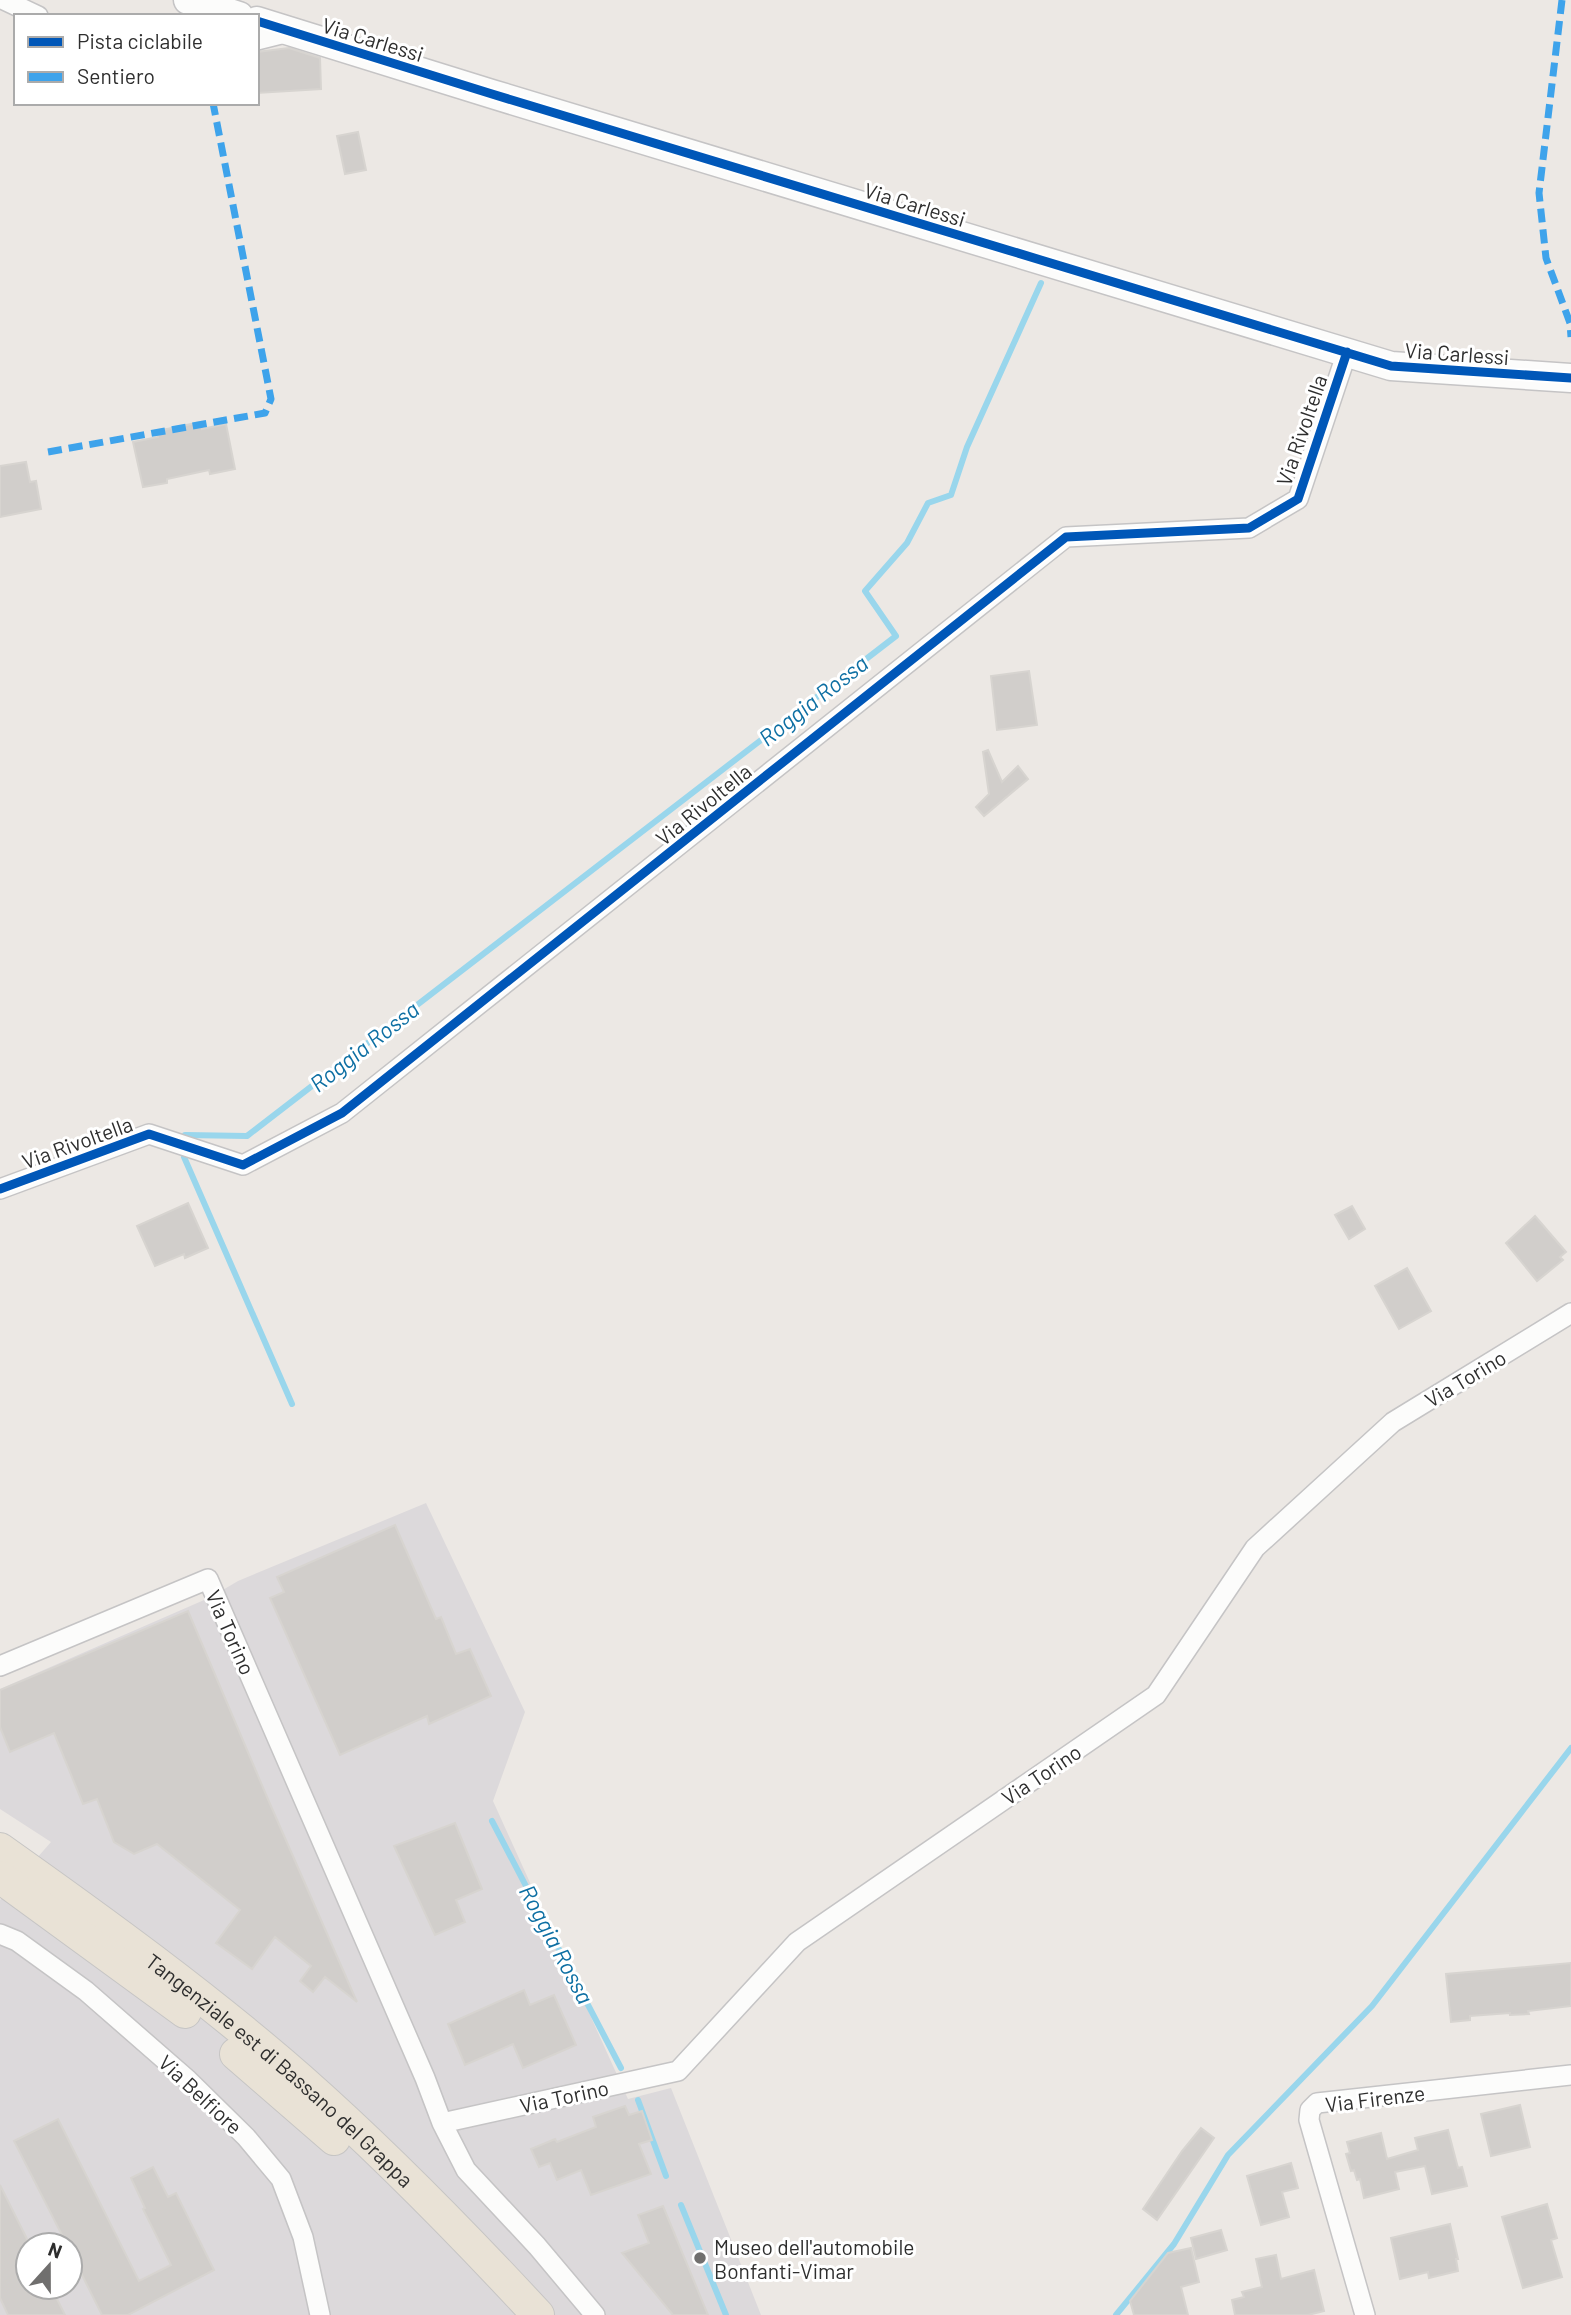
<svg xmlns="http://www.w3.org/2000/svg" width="1571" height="2315" font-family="Barlow,sans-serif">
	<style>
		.industrial { fill: #dcd9db; fill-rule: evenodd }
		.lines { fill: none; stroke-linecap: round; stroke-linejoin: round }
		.stream { stroke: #99d6ec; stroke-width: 6 }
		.building { fill: #d1cecb; stroke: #d7d4d0; stroke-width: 2 }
		.minor-casing { stroke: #c5c4c5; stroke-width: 22 }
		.secondary-casing { stroke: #c5c4c5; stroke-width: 31 }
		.trunk-casing { stroke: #c6c5c4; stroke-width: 34 }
		.minor { stroke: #fcfcfb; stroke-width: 19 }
		.secondary { stroke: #fcfcfb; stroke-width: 28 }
		.trunk { stroke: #e9e2d6; stroke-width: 32 }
		.quiet { stroke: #3ea3eb; stroke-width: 7; stroke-dasharray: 14 7; stroke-linecap: butt }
		.cycleway-casing { stroke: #fff; stroke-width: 13 }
		.cycleway { stroke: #0057b8; stroke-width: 9 }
		.poi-dot { fill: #706f6e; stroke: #fff; stroke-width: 2.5 }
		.labels { text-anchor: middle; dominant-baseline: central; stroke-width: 6; stroke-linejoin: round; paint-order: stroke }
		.street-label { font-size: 21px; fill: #2e2e2e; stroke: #fff }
		.poi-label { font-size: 21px; fill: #2e2e2e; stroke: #fff; text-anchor: start }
		.water-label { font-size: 23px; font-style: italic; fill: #0d6fa3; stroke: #fff }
	</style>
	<rect width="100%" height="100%" fill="#ece8e4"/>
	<path class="industrial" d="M426,1503l99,209 -32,89 135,298 43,-11 90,227h-761v-415l51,-58 -51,-33v-120l211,-92 27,-16zM28,2245h42v42h-42z"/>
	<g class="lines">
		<path class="stream" d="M185,1135l62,1 649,-500 -31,-45 42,-48 21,-40 23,-8 16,-48 74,-164
			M184,1157l108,247
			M492,1821l129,247
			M638,2100l28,76
			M681,2205l45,110
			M1116,2315l58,-71 54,-89 144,-149 199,-258"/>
	</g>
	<path class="building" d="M289,48l31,10 1,31 -64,4v-41z
		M358,132l8,38 -21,4 -8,-38z
		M201,422l1,7 24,-5 9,45 -25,5 -1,-4 -42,9v4l-24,4 -10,-45 25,-5 -1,-6z
		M26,462l4,20 6,-1 5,28 -41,8v-51z
		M1029,671l8,54 -40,5 -6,-54z
		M988,750l14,32 16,-16 10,13 -44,37 -8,-9 13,-13 -6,-42z
		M188,1203l20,45 -23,10 -1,-4 -29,12 -18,-40z
		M1352,1206l13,23 -16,10 -14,-24z
		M1535,1216l31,36 -6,5 3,3 -26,21 -31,-38z
		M1407,1268l24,43 -32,18 -24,-43z
		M395,1525l41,94 5,-2 15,37 14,-5 21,47 -62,28 -2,-8 -87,39 -70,-157 14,-6 -7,-15z
		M188,1611l79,186 90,205 -32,-25 -12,15 -13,-11 11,-15 -36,-29 -23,32 -36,-26 24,-33 -83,-66 -23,10 -20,-12 -17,-43 -14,5 -29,-71 -44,19 -10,-25v-37z
		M455,1823l27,66 -26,11 9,22 -30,13 -41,-89z
		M1571,1963v43l-43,5 1,3 -19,1v-2l-40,3v4l-19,2 -5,-48z
		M524,1990l6,15 24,-10 22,50 -53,23 -10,-24 -48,21 -17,-41z
		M1520,2105l10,42 -39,9 -10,-42z
		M625,2106l4,9 13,-4 10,29 -13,4 12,30 -60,21 -10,-25 -24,10 -7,-17 -11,4 -8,-18 24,-10 2,3 39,-15 -3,-10z
		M58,2119l81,162 32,-16 -28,-56 2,-1 -14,-30 22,-11 15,30 8,-4 38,77 -86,45h-26l-32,-64v-6h-3l-53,-104z
		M1201,2128l13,10 -57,82 -14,-11 39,-58z
		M1448,2130l10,38 4,-1 5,19 -35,8 -7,-28 -30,6 4,17 -35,9 -4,-19 -3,1 -3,-10 -3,1 -5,-17 4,-1 -3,-11 34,-9 6,26 31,-9 -3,-12z
		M1291,2163l7,25 -16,4 7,25 -28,8 -14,-49z
		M0,2185l28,56v46h23l14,28h-57l-8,-17z
		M1547,2204l10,34 -6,2 11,37 -39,11 -21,-71z
		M663,2206l45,109h-35l-51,-62 27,-10 -11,-28z
		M1450,2224l8,35h-2l2,12 -29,7 -1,-6 -28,7 -9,-41z
		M1221,2230l6,20 -31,9 -5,-21z
		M1191,2248l8,34 -18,5 7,28h-54l-4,-14 38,-48z
		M1276,2255l5,24 33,-9 10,41 -16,4h-73l-3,-15 12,-3 -2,-5 20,-5 -6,-28z"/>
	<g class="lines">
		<defs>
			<path id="minor" d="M4,0l34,16
				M257,40l32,-8
				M0,1189l149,-55 94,31 99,-52 724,-576 183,-9 49,-29 49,-147
				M0,1666l208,-87 217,499 17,45 24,47 71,76 58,69
				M0,1934l17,7 69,50 102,89 58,57 35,42 22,58 17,78
				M442,2123l236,-52 119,-129 359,-247 99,-147 138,-126 178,-109
				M1365,2315l-56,-195 1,-10 7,-7 254,-28"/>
			<path id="secondary" d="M188,0l51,16
				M257,21l235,73 899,272 180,12"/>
			<g id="trunk">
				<path id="s1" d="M0,1849c103,73 205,147 300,230 84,74 162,154 238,236"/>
				<path d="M0,1877l185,135"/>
				<path d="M236,2054l98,85"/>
			</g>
		</defs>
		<use href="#minor" class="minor-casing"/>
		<use href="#secondary" class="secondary-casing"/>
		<use href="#trunk" class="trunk-casing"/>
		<use href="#minor" class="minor"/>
		<use href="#secondary" class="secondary"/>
		<use href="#trunk" class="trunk"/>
		<path class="quiet" d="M1562,0l-23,193 7,65 24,65 1,14
			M48,452l217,-39 6,-14 -58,-296"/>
		<defs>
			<path id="cycleway" d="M257,21l235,73 899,272 180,12
				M0,1189l149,-55 94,31 99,-52 724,-576 183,-9 49,-29 49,-147"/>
		</defs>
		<use href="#cycleway" class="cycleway-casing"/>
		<use href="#cycleway" class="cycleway"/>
	</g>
	<circle class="poi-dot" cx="700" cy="2258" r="7"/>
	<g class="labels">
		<g class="street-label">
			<text transform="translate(373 39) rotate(17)">Via Carlessi</text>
			<text transform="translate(915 204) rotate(17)">Via Carlessi</text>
			<text transform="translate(1457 353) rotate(4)">Via Carlessi</text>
			<text transform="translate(1301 430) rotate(-71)">Via Rivoltella</text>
			<text transform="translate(703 804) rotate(-39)">Via Rivoltella</text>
			<text transform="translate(77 1142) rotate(-20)">Via Rivoltella</text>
			<text transform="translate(1465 1378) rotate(-31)">Via Torino</text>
			<text transform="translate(231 1632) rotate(66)">Via Torino</text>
			<text transform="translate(1041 1774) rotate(-34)">Via Torino</text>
			<text stroke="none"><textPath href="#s1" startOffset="357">Tangenziale est di Bassano del Grappa</textPath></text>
			<text transform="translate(201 2094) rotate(43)">Via Belfiore</text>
			<text transform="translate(564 2096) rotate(-12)">Via Torino</text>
			<text transform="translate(1375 2098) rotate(-7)">Via Firenze</text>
		</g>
		<g class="poi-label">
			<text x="714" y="2246">Museo dell'automobile<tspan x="714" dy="24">Bonfanti-Vimar</tspan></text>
		</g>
		<g class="water-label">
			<text transform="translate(813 700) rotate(-38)">Roggia Rossa</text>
			<text transform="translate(364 1046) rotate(-38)">Roggia Rossa</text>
			<text transform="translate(557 1944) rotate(62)">Roggia Rossa</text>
		</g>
	</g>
	<rect x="14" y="14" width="245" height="91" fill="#ffffff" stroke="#ababab" stroke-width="2"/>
	<rect x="28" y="37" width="35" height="10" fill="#0057b8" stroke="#ababab" stroke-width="2"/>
	<text x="77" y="49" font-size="21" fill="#2e2e2e">Pista ciclabile</text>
	<rect x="28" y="72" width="35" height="10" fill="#3ea3eb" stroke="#ababab" stroke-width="2"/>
	<text x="77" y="84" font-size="21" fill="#2e2e2e">Sentiero</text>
	<g transform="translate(49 2266) rotate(21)"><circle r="33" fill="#ffffff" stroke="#ababab" stroke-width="2"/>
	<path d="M0-5L12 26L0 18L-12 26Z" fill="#706f6e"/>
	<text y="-10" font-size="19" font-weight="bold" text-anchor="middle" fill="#2e2e2e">N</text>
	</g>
</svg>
